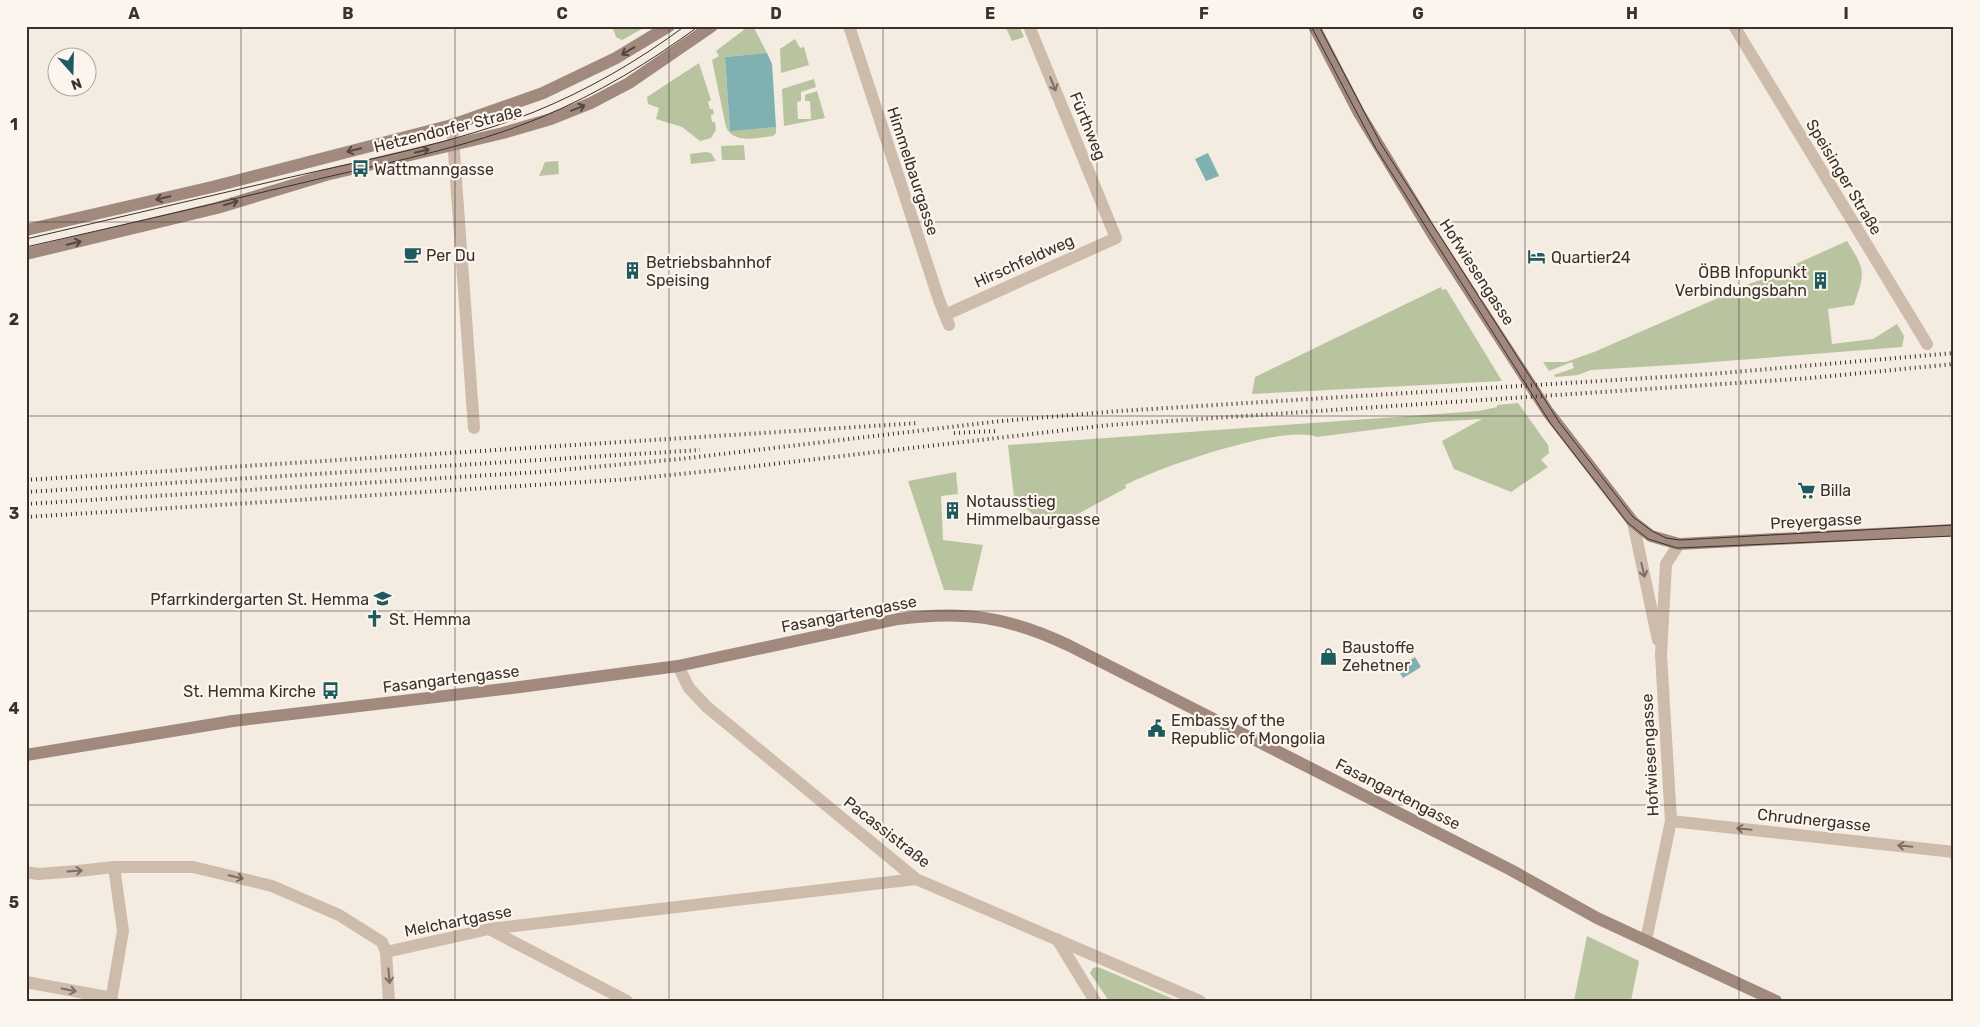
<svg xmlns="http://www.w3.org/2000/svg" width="1980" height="1027" font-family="Rubik,sans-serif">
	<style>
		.green { fill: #b8c4a0 }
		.water { fill: #7fb0b2 }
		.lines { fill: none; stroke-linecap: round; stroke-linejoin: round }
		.minor { stroke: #cdbbac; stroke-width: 12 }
		.secondary { stroke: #a18a7d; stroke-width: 12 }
		.tram { stroke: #3b302b; stroke-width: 1 }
		.rail { stroke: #3b302b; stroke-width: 4; stroke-dasharray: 1 4; stroke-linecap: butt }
		.oneway { stroke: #544640 }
		.oneway2 { stroke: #7d6f65 }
		.grid { fill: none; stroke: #3b302b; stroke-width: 1; stroke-opacity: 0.55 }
		.labels { text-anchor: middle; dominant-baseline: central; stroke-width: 4.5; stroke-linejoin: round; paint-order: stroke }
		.street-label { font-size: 16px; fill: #3b302b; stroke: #fbf5ee }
		.poi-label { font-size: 16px; fill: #3b302b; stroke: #fbf5ee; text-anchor: start }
		.neatline { fill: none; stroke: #3b302b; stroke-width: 2 }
		.grid-label { font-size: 16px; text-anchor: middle; font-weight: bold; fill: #3b302b }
	</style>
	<rect width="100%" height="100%" fill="#f4ebe1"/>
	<path class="green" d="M612,26h35l-25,14 -6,-3z
		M749,26h4l14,27 -42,4 5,73 46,-3v6l-3,3c-15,2 -40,8 -47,-9l-14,-67 7,-4 -3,-5z
		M1005,26h14l5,11 -12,4z
		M795,39l5,9 4,-1 5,18 -28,8 -1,-24z
		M699,63l12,37 -3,2 2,7h3l1,5 -3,1 1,7h3l1,8 -5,8 -11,3 -18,-14 -26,-8 3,-11 -11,-4 -1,-7z
		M814,79l2,8 -15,5v9l-4,1 1,17h13l-1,-18h-5v-6l12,-4 8,27 -41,8 -2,-37z
		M744,145l1,15h-23l-1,-14z
		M705,152l6,1 5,8 -25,3 -1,-10z
		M558,161l1,13 -20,2 6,-14z
		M1847,241c19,30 18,31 7,64l-26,4 4,35 41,-5 24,-15 7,12 -2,11 -214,17 -97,6 -13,5 -23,2 -1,-2 20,-7 -2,-6 -23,9 -6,-9h23l28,-10 124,-54v-3l42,-15z
		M1441,287l1,3 4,-1 56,92 -250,13 3,-17z
		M1518,403l30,42 1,8 -8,7 7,7 -37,25 -57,-23 -12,-28 40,-22 -49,3 -116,15c-36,-13 -156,30 -192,48l1,3 -76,41 -36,-31 -6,-53 471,-34 18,-4v-2z
		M956,472l2,22 -17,2 2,44 40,5 -11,46 -28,-1 -36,-109z
		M1587,936l52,25 -8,40h-57z
		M1098,967l80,34h-69l-19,-28 3,-5z"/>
	<path class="water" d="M767,53l5,11 4,63 -46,4 -5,-74z
		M1208,153l11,23 -13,5 -11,-22z
		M1415,657l6,10 -18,11 -6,-9z"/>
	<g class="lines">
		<path class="minor" d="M849,26l90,274 10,25
			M1734,26l193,318
			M452,125l22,303
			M945,315l171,-77 -87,-212
			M1633,522l25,118
			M678,666l11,22 18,19 209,172 284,122
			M1671,821l283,31
			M26,872l12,2 40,-3 36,-4h79l79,19 67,29 43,27 4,10 3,49
			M489,929l138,72
			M1057,939l38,62
			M1646,940l25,-119 -10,-166 5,-91 13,-20
			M386,952l103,-23 427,-50
			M26,982l86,16
			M111,1001l12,-70 -9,-64"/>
		<path class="secondary" d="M1314,26l45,87 74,122 115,177 85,110 18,14 28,8 275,-14
			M26,230l186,-43 240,-62 91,-32 73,-35 53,-32
			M26,254l191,-46 109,-33 177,-42 48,-14 40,-16 38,-20 83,-57
			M26,755l207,-34 287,-34 158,-21 220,-47c66,-9 111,-2 170,26l443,225 86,48 179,83"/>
		<path class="tram" d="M1311,26l64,121 176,277 76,98 21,17 29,9 277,-12
			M1319,26l62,118 178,278 74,95 19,14 14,7 14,2 274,-15
			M26,239c87,-20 174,-41 261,-61 83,-19 168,-35 247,-66 54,-22 104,-51 151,-86
			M26,247c93,-21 187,-43 280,-65 79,-19 161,-34 236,-65 57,-24 108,-55 157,-91"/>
		<path class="rail" d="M954,433l43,-2
			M26,480l893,-57
			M26,492l674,-42
			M26,504l513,-32 141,-13 321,-38 118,-10 592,-37 243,-21
			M26,517l605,-38 108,-11 370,-43 702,-47 143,-14"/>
	</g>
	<defs><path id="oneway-shaft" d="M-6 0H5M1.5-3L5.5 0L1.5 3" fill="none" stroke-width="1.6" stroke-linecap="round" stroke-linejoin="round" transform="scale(1.25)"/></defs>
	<g class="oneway">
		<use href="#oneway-shaft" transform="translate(628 51) rotate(149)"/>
		<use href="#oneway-shaft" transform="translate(578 108) rotate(-22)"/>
		<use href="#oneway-shaft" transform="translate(354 150) rotate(166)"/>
		<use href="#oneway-shaft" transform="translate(422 151) rotate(-14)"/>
		<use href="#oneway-shaft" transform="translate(163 198) rotate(167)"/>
		<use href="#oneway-shaft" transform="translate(231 203) rotate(-17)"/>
		<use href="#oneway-shaft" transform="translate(74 243) rotate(-14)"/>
	</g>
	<g class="oneway2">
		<use href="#oneway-shaft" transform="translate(1053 84) rotate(68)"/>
		<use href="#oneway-shaft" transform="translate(1643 570) rotate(77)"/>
		<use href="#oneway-shaft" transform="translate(1744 829) rotate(-174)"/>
		<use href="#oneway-shaft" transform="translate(1905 846) rotate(-174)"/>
		<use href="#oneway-shaft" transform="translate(75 871) rotate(-4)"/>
		<use href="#oneway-shaft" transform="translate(236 877) rotate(13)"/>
		<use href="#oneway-shaft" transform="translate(389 976) rotate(85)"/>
		<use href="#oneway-shaft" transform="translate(69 990) rotate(11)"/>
	</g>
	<path class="grid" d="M241,26v975M455,26v975M669,26v975M883,26v975M1097,26v975M1311,26v975M1525,26v975M1739,26v975M26,222h1928M26,416h1928M26,611h1928M26,805h1928"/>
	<defs>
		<symbol id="bus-bare" viewBox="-9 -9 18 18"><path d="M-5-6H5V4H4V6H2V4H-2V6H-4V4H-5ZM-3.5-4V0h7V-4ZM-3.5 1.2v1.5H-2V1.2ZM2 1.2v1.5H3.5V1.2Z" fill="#1f5a5e" stroke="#fbf5ee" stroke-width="2.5" paint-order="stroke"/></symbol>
		<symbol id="cafe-bare" viewBox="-9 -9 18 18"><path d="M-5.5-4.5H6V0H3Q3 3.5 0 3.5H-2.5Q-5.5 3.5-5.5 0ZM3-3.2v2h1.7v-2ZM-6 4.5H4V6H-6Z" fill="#1f5a5e" stroke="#fbf5ee" stroke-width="2.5" paint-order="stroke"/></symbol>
		<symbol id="hotel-bare" viewBox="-9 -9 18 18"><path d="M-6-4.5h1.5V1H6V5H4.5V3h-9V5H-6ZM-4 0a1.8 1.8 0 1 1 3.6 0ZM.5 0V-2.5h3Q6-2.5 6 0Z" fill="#1f5a5e" stroke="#fbf5ee" stroke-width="2.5" paint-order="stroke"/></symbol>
		<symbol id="building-bare" viewBox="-9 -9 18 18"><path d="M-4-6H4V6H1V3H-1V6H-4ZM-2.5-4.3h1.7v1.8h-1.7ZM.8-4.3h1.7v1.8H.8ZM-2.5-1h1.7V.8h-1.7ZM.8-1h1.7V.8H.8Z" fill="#1f5a5e" stroke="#fbf5ee" stroke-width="2.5" paint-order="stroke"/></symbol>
		<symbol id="supermarket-bare" viewBox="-9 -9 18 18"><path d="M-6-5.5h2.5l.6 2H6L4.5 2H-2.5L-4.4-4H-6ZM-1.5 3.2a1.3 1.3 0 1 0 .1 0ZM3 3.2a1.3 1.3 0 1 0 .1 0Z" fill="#1f5a5e" stroke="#fbf5ee" stroke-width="2.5" paint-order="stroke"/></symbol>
		<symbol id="school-bare" viewBox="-9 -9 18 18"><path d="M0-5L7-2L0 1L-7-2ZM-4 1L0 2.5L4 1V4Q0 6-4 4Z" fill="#1f5a5e" stroke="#fbf5ee" stroke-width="2.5" paint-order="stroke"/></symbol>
		<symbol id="church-bare" viewBox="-9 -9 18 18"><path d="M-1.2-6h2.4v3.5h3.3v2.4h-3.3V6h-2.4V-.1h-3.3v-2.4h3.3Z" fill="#1f5a5e" stroke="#fbf5ee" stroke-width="2.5" paint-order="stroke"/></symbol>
		<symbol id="shop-bare" viewBox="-9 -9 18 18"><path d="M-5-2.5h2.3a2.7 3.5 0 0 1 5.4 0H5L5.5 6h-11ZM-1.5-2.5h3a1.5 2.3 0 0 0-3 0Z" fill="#1f5a5e" stroke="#fbf5ee" stroke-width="2.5" paint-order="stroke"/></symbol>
		<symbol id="civic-bare" viewBox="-9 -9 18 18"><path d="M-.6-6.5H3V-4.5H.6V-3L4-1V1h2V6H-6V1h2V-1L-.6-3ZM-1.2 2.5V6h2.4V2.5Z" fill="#1f5a5e" stroke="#fbf5ee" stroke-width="2.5" paint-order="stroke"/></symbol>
	</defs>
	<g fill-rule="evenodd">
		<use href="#bus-bare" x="348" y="156" width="25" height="25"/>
		<use href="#cafe-bare" x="400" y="242" width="25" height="25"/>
		<use href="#hotel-bare" x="1524" y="244" width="25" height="25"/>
		<use href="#building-bare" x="620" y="258" width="25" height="25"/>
		<use href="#building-bare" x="1808" y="268" width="25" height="25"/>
		<use href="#supermarket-bare" x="1794" y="478" width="25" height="25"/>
		<use href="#building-bare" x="940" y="498" width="25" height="25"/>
		<use href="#school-bare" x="370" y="586" width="25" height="25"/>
		<use href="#church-bare" x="362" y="606" width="25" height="25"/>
		<use href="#shop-bare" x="1316" y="644" width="25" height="25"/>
		<use href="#bus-bare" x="318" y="678" width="25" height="25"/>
		<use href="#civic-bare" x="1144" y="716" width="25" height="25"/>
	</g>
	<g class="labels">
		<g class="street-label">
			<text transform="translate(1088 126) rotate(68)">Fürthweg</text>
			<text transform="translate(448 129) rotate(-14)">Hetzendorfer Straße</text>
			<text transform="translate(913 171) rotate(72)">Himmelbaurgasse</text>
			<text transform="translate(1844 177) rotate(59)">Speisinger Straße</text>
			<text transform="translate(1024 261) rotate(-24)">Hirschfeldweg</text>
			<text transform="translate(1477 272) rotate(57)">Hofwiesengasse</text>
			<text transform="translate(1816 521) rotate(-3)">Preyergasse</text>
			<text transform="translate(849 614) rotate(-11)">Fasangartengasse</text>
			<text transform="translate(451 679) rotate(-7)">Fasangartengasse</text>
			<text transform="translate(1650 755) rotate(-93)">Hofwiesengasse</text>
			<text transform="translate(1398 794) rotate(27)">Fasangartengasse</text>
			<text transform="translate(1814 820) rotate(6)">Chrudnergasse</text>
			<text transform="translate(887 832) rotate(38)">Pacassistraße</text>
			<text transform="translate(458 921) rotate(-11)">Melchartgasse</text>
		</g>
		<g class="poi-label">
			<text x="374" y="169">Wattmanngasse</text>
			<text x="426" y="255">Per Du</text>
			<text x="1551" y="257">Quartier24</text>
			<text x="646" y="262">Betriebsbahnhof<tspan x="646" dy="18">Speising</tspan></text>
			<text x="1807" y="272" text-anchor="end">ÖBB Infopunkt<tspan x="1807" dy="18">Verbindungsbahn</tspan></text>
			<text x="1820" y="490">Billa</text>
			<text x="966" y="501">Notausstieg<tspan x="966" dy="18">Himmelbaurgasse</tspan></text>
			<text x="369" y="599" text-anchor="end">Pfarrkindergarten St. Hemma</text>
			<text x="389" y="619">St. Hemma</text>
			<text x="1342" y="647">Baustoffe<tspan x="1342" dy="18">Zehetner</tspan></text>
			<text x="316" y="691" text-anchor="end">St. Hemma Kirche</text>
			<text x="1171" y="720">Embassy of the<tspan x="1171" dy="18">Republic of Mongolia</tspan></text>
		</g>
	</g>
	<rect width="1980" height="1027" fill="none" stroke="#fbf5ee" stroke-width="55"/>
	<g transform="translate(72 72) rotate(160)"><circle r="24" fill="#fbf5ee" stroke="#aea6a0"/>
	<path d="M0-4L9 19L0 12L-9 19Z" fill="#1f5a5e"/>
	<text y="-8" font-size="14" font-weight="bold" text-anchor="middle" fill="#3b302b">N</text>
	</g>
	<rect x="28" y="28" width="1924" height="972" class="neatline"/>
	<g class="grid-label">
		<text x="134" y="19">A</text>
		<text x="348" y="19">B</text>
		<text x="562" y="19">C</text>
		<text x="776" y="19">D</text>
		<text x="990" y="19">E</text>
		<text x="1204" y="19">F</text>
		<text x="1418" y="19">G</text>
		<text x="1632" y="19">H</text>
		<text x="1846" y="19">I</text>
		<text x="14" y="130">1</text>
		<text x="14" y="325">2</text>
		<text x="14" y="519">3</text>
		<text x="14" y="714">4</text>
		<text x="14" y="908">5</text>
	</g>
</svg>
